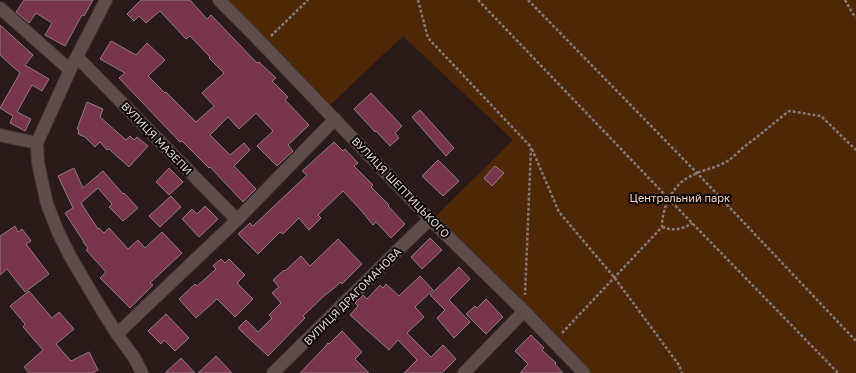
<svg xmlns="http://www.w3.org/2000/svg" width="856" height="373" font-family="'Golos Text',sans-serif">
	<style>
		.green { fill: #4e2706 }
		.building { fill: #78354b; stroke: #917b81 }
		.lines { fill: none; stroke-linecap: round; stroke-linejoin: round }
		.minor-casing { stroke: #443636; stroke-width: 14 }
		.path { stroke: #877878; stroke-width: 2.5; stroke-dasharray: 3 2; stroke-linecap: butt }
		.minor { stroke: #614c4c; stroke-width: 12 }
		.labels { text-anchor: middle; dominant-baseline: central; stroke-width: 4; stroke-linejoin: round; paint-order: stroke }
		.street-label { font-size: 11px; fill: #dfd2d2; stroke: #0e0707 }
		.park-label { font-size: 11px; fill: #f8d4bd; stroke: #0e0707 }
	</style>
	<rect width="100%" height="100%" fill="#2b1a1a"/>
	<path class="green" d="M228,0h628v373h-265l-155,-157 77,-76 -110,-104 -75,71z"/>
	<path class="building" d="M24,0h69l-9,16 -2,-1 -17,31 -20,-11 7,-12 -16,-10 -7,10 -13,-11z
		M141,0h49l17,19 4,-4 46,48 2,-1 17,16 -4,3 16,16 -3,3 24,25 -21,20 5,6 -16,15 -20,-20 16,-15 -17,-18 -17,16 -11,-12 -18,18 20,20 14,-12 6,7 -16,16 22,23 -13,13 -33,-35 -1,1 -27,-27 -2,1 -61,-64 6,-5 -25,-14 11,-18 25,14 11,-12 18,17 -17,16 17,17 1,-1 30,30 18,-16 -12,-13 22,-20 -15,-15 1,-1 -20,-21 -4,3 -26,-28 -14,12 -7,-7 -5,5 -7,-7z
		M0,25l33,30 -8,10 24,14 -7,12 -10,-6 -15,27 14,7 -6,12 -15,-8 3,-7 -13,-8 20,-35 -20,-18z
		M371,93l31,33 -7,7 4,5 -9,8 -14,-15 -1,1 -21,-23z
		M87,102l16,7 -3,8 26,23 4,-4 4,4 3,-3 11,9 -19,21 -20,-18 -2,1 -7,-8 -5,5 -10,-10 -7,-3 1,-4 -2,-1z
		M420,110l34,38 -8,8 -34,-39z
		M334,142l9,9 2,-2 13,14 -4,3 19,19 -2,2 18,18 -1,1 17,18 -14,14 -15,-16 -3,3 -13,-16 -17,-18 -25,24 3,3 -12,12 -10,-12 -16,16 -3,-2 -22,22 -20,-20 12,-11 3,3 54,-51 -5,-4z
		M438,160l21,21 -16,15 -21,-20z
		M495,166l9,7 -12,13 -8,-8z
		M74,168l9,20 20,-17 20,23 1,-1 14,15 -15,13 -14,-14 3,-3 -14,-16 -17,15 17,26 1,-1 5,5 5,-5 19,21 10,-9 7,8 17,-16 20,21 -32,30 3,2 -23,23 -30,-30 6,-6 -20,-22 2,-2 -5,-6h1l-19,-29 8,-5 -15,-32z
		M169,168l14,14 -14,13 -13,-13z
		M171,196l10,11 -21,20 -11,-11z
		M205,206l13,13 -19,18 -17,-18 10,-10 5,5z
		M15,226l3,6 4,-3 9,12 -5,3 23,30 -24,18 -18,-23 -7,6v-39z
		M430,238l12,12 -20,19 -11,-12z
		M338,239l24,25 -20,20 -1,-2 -14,12h-1l-23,22 2,2 -37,38 -30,-28 8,-8 12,12 14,-14 -3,-3 12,-12 -9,-10 7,-6 -6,-7 11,-10 1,1 16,-15 9,10z
		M221,259l4,4 4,-4 16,16 -8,8 16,16 -18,18 -18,-18 -21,19 -17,-19 16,-15 2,2 19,-17 -3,-3z
		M459,267l11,12 -21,21 21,22 -16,16 -17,-20 8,-8 -15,-15z
		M420,276l13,14 -18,17 9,10 -17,16 24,24 12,-12 13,14 -14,14h-38l13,-13 -19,-20 -9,10 -39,-35 8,-9 -3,-3 8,-8 4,4 13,-14 3,3 3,-4 13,12z
		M29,291l23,27 7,-6 15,17 -18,15 15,17 18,-9 9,18 -6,3h-63l-5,-6 19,-17 -20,-23 2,-3 -15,-18z
		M486,299l17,18 -17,17 -20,-20 9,-8 2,2z
		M166,314l23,24 -14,13 -11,-11 -3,4 -13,-13z
		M342,331l20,21 -7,7 14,14h-69l24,-25 4,-5 1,1z
		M531,335l13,13 -2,2 14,13 -1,1 8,9h-43l8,-9 -13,-13z
		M216,356l16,17h-34z
		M181,358l14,15h-30z"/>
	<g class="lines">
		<defs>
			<path id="minor" d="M106,0l-36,70 -33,73 1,20 9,41 11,28 12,24 30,51 17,27 18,25 7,14
				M219,0l30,30 181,189 94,92 60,62
				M0,8l70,62
				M77,57l160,163
				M0,135l37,8
				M117,334l120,-114 98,-101
				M273,373l122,-120 35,-34
				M464,373l60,-62"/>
		</defs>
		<use href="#minor" class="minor-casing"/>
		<path class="path" d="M418,0l10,38 103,109 -6,148
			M478,0l214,223 146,150
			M528,0l169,173 159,168
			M845,0l8,14 3,3
			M271,36l37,-36
			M532,149l27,63 55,65 65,88 3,8
			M662,227c11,4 20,3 30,-4
			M562,333l100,-106c0,-20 11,-43 29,-51 11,-6 24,-8 35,-14 7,-4 13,-11 19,-16 15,-11 29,-23 44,-35l32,5 35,34"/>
		<use href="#minor" class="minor"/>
	</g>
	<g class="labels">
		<g class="street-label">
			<text transform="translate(157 138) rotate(46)">ВУЛИЦЯ МАЗЕПИ</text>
			<text transform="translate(401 187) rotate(46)">ВУЛИЦЯ ШЕПТИЦЬКОГО</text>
			<text transform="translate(352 296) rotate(-45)">ВУЛИЦЯ ДРАГОМАНОВА</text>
		</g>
		<g class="park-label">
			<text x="680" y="197">Центральний парк</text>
		</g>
	</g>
</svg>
